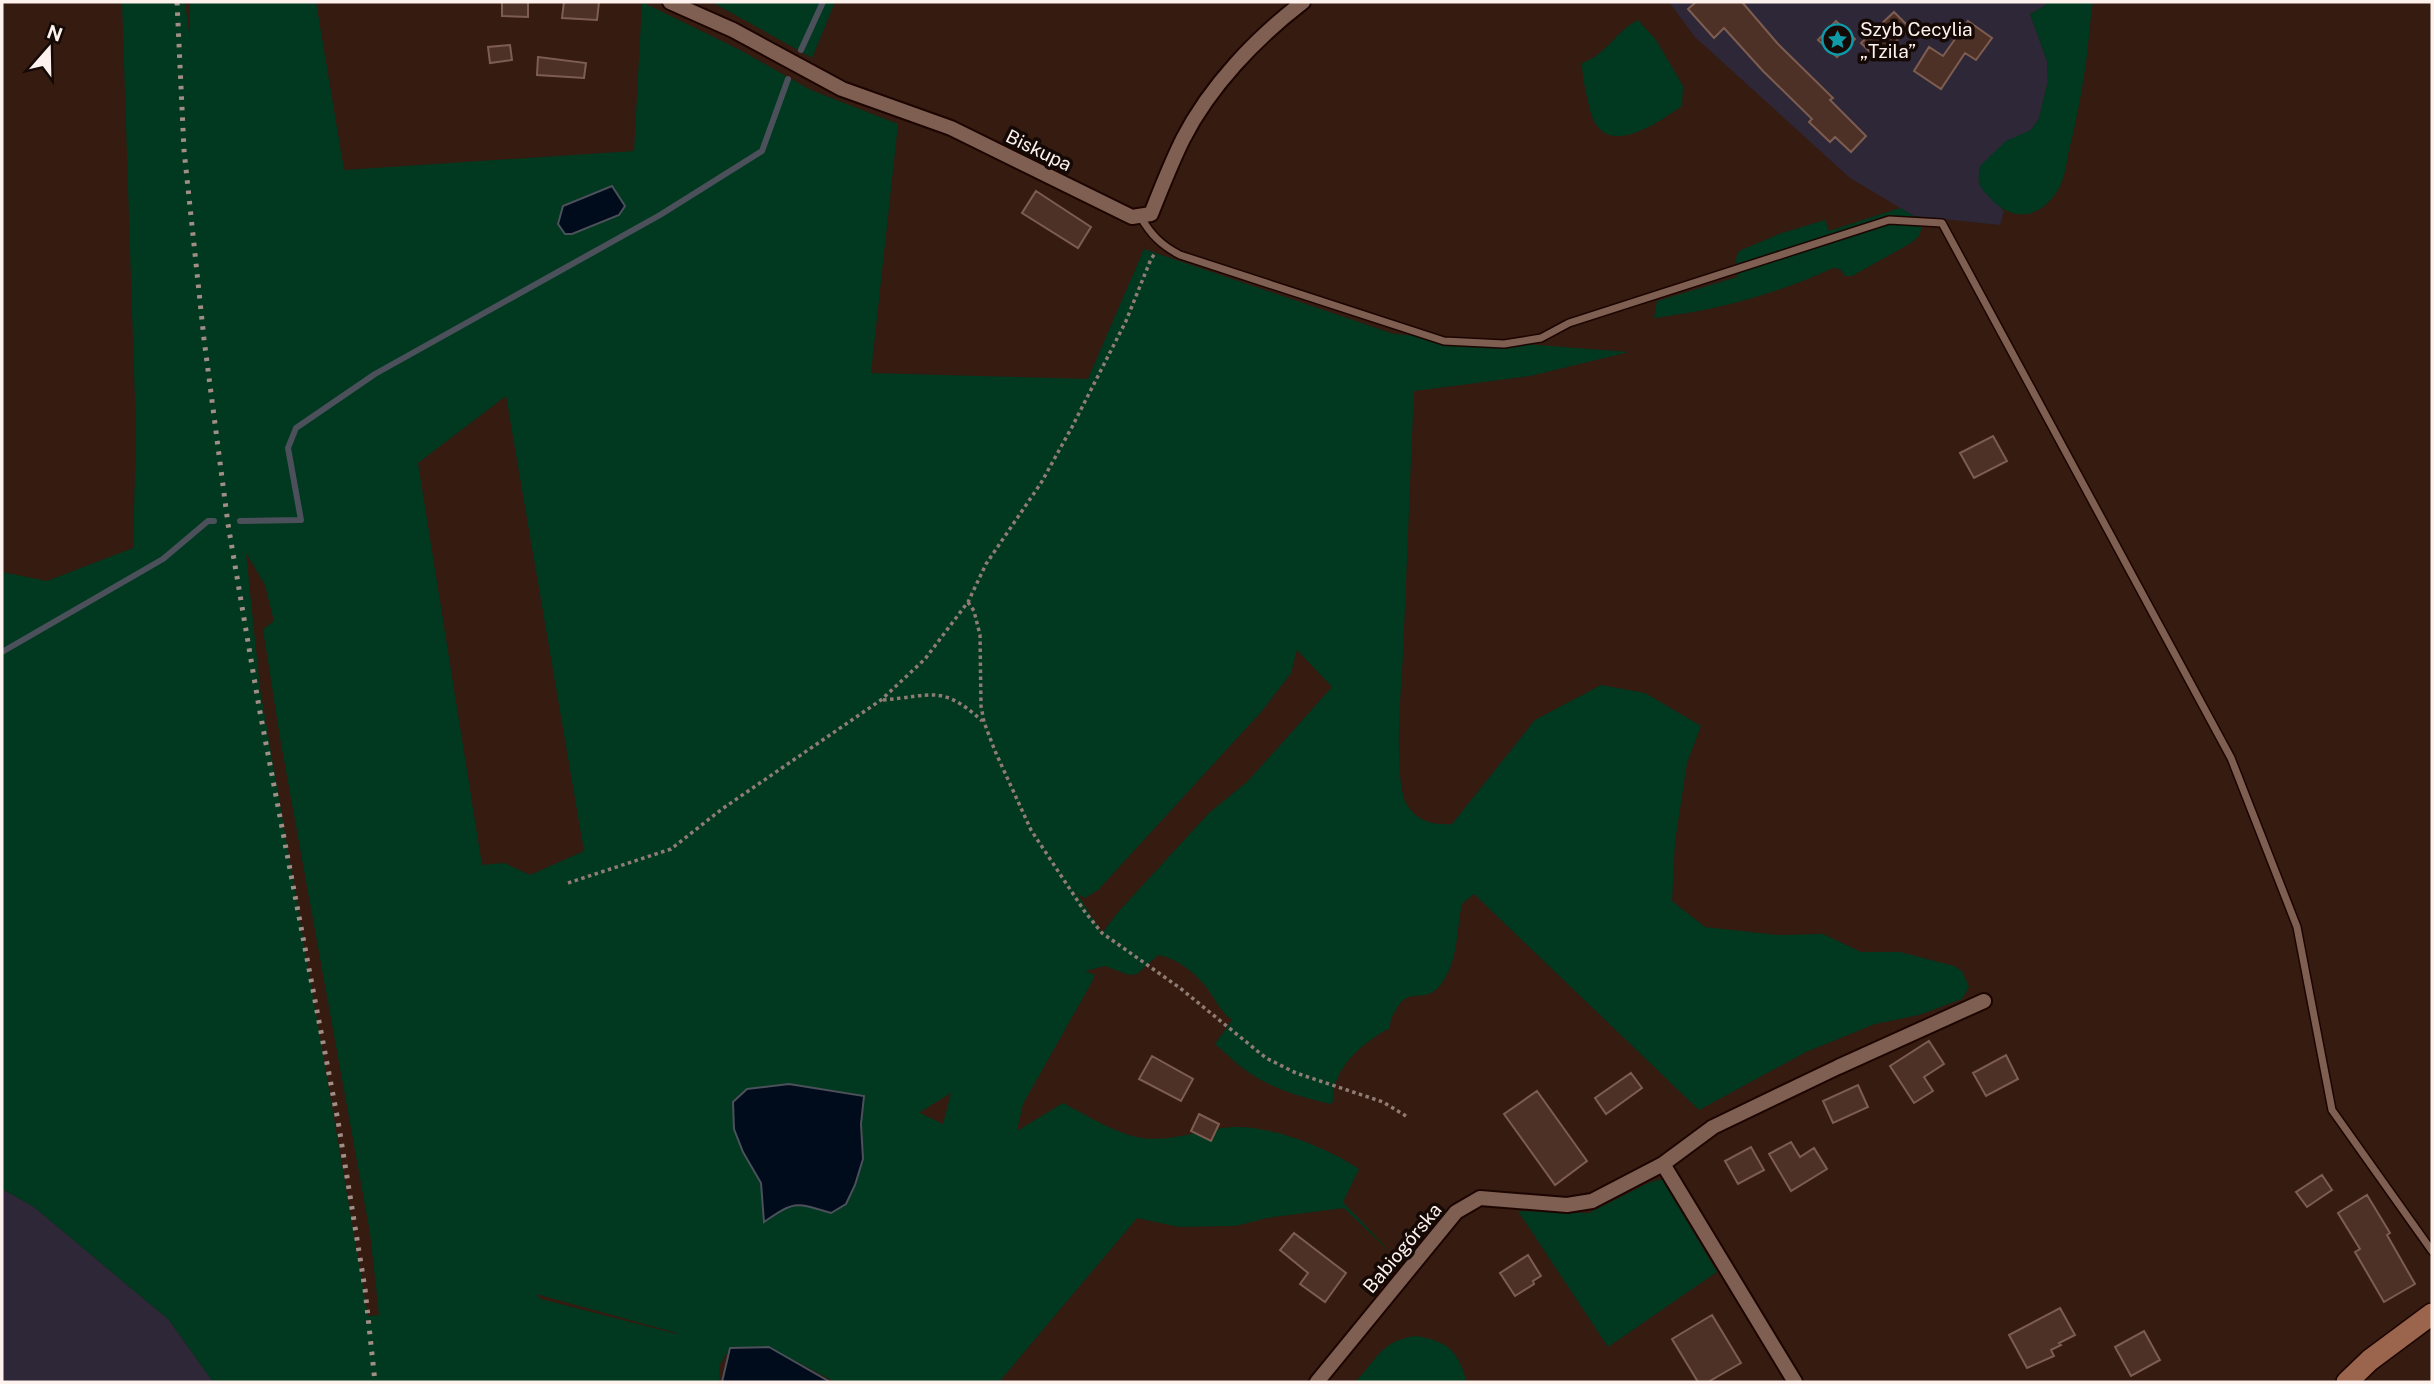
<svg xmlns="http://www.w3.org/2000/svg" width="2434" height="1384" font-family="'Public Sans',sans-serif">
	<style>
		.industrial { fill: #2e2737 }
		.green { fill: #003820; fill-rule: evenodd }
		.water { fill: #000b1b; stroke: #4c505a; stroke-width: 2 }
		.lines { fill: none; stroke-linecap: round; stroke-linejoin: round }
		.stream { stroke: #4c505a; stroke-width: 6 }
		.building { fill: #4e3126; stroke: #7d5d51; stroke-width: 2 }
		.lane-casing { stroke: #1c0500; stroke-width: 10 }
		.street-casing { stroke: #1c0500; stroke-width: 18 }
		.secondary-casing { stroke: #1c0500; stroke-width: 24 }
		.path { stroke: #8f7c74; stroke-width: 3.5; stroke-dasharray: 3.5 3.5; stroke-linecap: butt }
		.lane { stroke: #7f5f52; stroke-width: 7 }
		.street { stroke: #7f5f52; stroke-width: 14 }
		.secondary { stroke: #9a644d; stroke-width: 21 }
		.rail { stroke: #a18f87; stroke-width: 5; stroke-dasharray: 3.5 7; stroke-linecap: butt }
		.labels { text-anchor: middle; dominant-baseline: central; stroke-width: 7; stroke-linejoin: round; paint-order: stroke }
		.poi-label { font-size: 19px; fill: #fdf2ed; stroke: #150906; text-anchor: start }
		.street-label { font-size: 19px; fill: #fdf2ed; stroke: #150906 }
	</style>
	<rect width="100%" height="100%" fill="#361b11"/>
	<path class="industrial" d="M1669,2h378l-1,3 -16,9 17,47 1,20 -9,37 -8,12 -7,5 -46,46 5,9 21,21 -4,14 -86,-9 -64,-38 -155,-141z
		M2,1189l32,18 135,113 44,62h-211z"/>
	<path class="green" d="M122,2h63l5,38 -1,-38h127l28,168 290,-19 8,-149 98,48 71,40 87,34 -27,249 217,6 56,-130 250,85 235,18 -99,24 -116,15c-4,87 -7,174 -11,261 -1,32 -11,127 4,153 11,17 26,20 45,19l83,-104 66,-35 44,8 56,33 -14,37 -12,79 -3,59 33,26 73,8 45,-1 38,18h39l54,14 8,5 7,16 -7,12 -43,16 -44,9 -69,28 -107,58 -225,-216 -12,10c-6,27 -3,56 -21,80 -16,22 -31,1 -44,24 -5,8 -7,11 -7,20 -27,14 -59,41 -57,74l-3,2c-29,-7 -57,-15 -82,-32 -12,-8 -22,-19 -33,-28l17,-24c-10,-7 -14,-16 -21,-26 -11,-18 -32,-35 -53,-39l-21,19 -8,1 -24,-9 -20,5 10,4 -6,12 -66,117 -6,27 46,-28c23,12 48,28 73,34 33,7 64,-8 97,-10 38,-2 95,21 126,42l-16,33 50,53 -49,-47 -77,10 -32,8 -56,1 -42,-9 -138,164h-164l-66,-35 -39,1 -11,18v16h-506l-44,-62 -135,-113 -32,-18v-617l45,9 86,-33 3,-115zM506,396l78,455 -54,24 -26,-12 -22,2 -64,-402zM246,553l19,32 9,36 -11,8 17,109 90,495 9,82 -11,1 -108,-628zM1297,650l35,37 -84,94 -39,32 -90,98 -17,22 -29,-46 6,8 6,3 13,-8 164,-179 29,-38zM831,1090l33,6 -3,28 2,35 -32,54 -24,-7 -17,-1 -25,17 -4,-39zM951,1093l-8,31 -23,-11v-1zM536,1294l141,39v1l-136,-35z
		M712,2h123l-23,56z
		M2047,2h46c-3,18 -4,35 -6,53 -4,32 -10,63 -18,95 -2,11 -4,26 -9,36 -15,30 -45,39 -69,13 -4,-5 -11,-10 -12,-17 -1,-4 0,-11 1,-16l26,-25 25,-11 8,-12 9,-37 -1,-20 -17,-47 16,-9z
		M1638,20l18,20 27,46 -1,20c-19,13 -64,46 -84,21 -6,-7 -8,-17 -10,-26 -3,-13 -6,-25 -6,-38 24,-8 34,-32 56,-43z
		M1900,208l14,8 11,2 -6,18 -8,7 -59,33h-7l-5,-7 -7,-1c-56,26 -118,43 -179,50l3,-17 80,-24 -1,-18 3,-8 43,-18 43,-13 4,11z
		M1662,1179l55,93 -109,75 -90,-136 71,2 59,-30z
		M1416,1336c32,5 42,15 51,46h-112c23,-23 25,-41 61,-46z"/>
	<path class="water" d="M612,186l13,20 -6,9 -47,19h-7l-7,-10 5,-18z
		M789,1084l75,12 -3,28 2,35 -8,26 -9,19 -15,9c-36,-11 -36,-12 -67,9l-3,-39 -18,-31 -9,-23 -1,-27 14,-13z
		M769,1347l61,35h-108l8,-34z"/>
	<g class="lines">
		<path class="stream" d="M801,50l22,-48
			M240,521l61,-1 -13,-72 8,-20 79,-54 285,-159 102,-64 26,-72
			M2,652l161,-93 45,-38h6"/>
	</g>
	<path class="building" d="M502,2h26v15l-26,-1z
		M564,2h35l-2,18 -35,-2z
		M1696,2h46l36,42 55,54 -3,2 36,36 -15,16 -16,-15 -5,5 -21,-20 3,-3 -49,-48 -39,-43 -10,10 -26,-29z
		M1894,12l16,16 -33,31 -16,-16z
		M1836,21l19,18 -18,18 -19,-17z
		M1968,21l24,17 -16,22 -11,-7 -24,36 -27,-18 15,-24 14,9z
		M510,45l2,15 -22,3 -2,-16z
		M538,57l48,6 -2,15 -47,-3z
		M1036,191l55,36 -13,21 -56,-35z
		M1993,436l14,25 -33,17 -14,-25z
		M1929,1041l15,23 -20,13 9,14 -19,12 -24,-37z
		M2006,1055l12,24 -32,17 -13,-23z
		M1152,1056l41,23 -12,22 -42,-22z
		M1631,1073l11,15 -36,26 -11,-16z
		M1858,1085l10,22 -35,16 -10,-22z
		M1537,1091l50,70 -32,24 -51,-71z
		M1199,1114l20,10 -8,17 -20,-10z
		M1791,1142l9,15 14,-9 13,21 -36,22 -22,-37z
		M1751,1147l13,23 -26,14 -13,-23z
		M2322,1175l10,15 -25,17 -11,-15z
		M2367,1195l23,38 -3,2 28,49 -31,18 -29,-50 5,-3 -22,-36z
		M1294,1233l52,40 -21,29 -25,-18 8,-11 -28,-23z
		M1528,1255l13,21 -8,5 1,3 -19,12 -15,-23z
		M2060,1308l15,27 -16,8 2,2 -10,5 3,6 -27,12 -18,-33z
		M1712,1315l29,48 -33,19h-10l-26,-43z
		M2144,1331l16,29 -29,16 -16,-29z"/>
	<g class="lines">
		<defs>
			<path id="lane" d="M1140,216c11,19 21,29 40,39l264,86 60,3 37,-6 28,-15 320,-103 53,3 289,535 66,169 35,183 100,141"/>
			<path id="street" d="M670,2l63,28 109,59 109,39 181,89 19,-3c10,-25 20,-51 32,-75 27,-53 73,-101 120,-137
				M1663,1164l132,218
				M1317,1382l139,-170 24,-14 87,7 25,-4 71,-37 50,-37 125,-60 146,-66"/>
			<path id="secondary" d="M2347,1382l23,-22 62,-46"/>
		</defs>
		<use href="#lane" class="lane-casing"/>
		<use href="#street" class="street-casing"/>
		<use href="#secondary" class="secondary-casing"/>
		<path class="path" d="M968,602l6,9 6,24 1,71 3,16 11,29 36,79 54,82 17,21 78,55 86,70 30,15 87,29 23,14
			M883,700c49,-4 59,-16 99,21
			M568,883l103,-34 51,-40 159,-109 44,-41 43,-57 18,-38 55,-81 31,-56 54,-106 25,-62 5,-7"/>
		<use href="#lane" class="lane"/>
		<use href="#street" class="street"/>
		<use href="#secondary" class="secondary"/>
		<path class="rail" d="M177,2l7,148 20,189 24,185 31,183 79,414 27,168 10,93"/>
	</g>
	<defs>
		<symbol id="sight-ring" viewBox="-11 -11 22 22"><circle r="9.5" fill="#150906" stroke="#0f9aa8" stroke-width="1.5"/><path d="M0-6L1.8-2.2L6-1.7L2.9 1.2L3.7 5.4L0 3.3L-3.7 5.4L-2.9 1.2L-6-1.7L-1.8-2.2Z" fill="#0f9aa8"/></symbol>
	</defs>
	<g fill-rule="evenodd">
		<use href="#sight-ring" x="1820" y="22" width="35" height="35"/>
	</g>
	<g class="labels">
		<g class="poi-label">
			<text x="1860" y="29">Szyb Cecylia<tspan x="1860" dy="22">„Tzila”</tspan></text>
		</g>
		<g class="street-label">
			<text transform="translate(1039 150) rotate(26)">Biskupa</text>
			<text transform="translate(1402 1248) rotate(-50)">Babiogórska</text>
		</g>
	</g>
	<rect width="2434" height="1384" fill="none" stroke="#fdf2ed" stroke-width="7"/>
	<g transform="translate(49 49) rotate(20)" stroke="#150906" stroke-width="5" paint-order="stroke">
	<path d="M0-5L12 26L0 18L-12 26Z" fill="#fdf2ed"/>
	<text y="-10" font-size="19" font-weight="bold" text-anchor="middle" fill="#fdf2ed">N</text>
	</g>
</svg>
